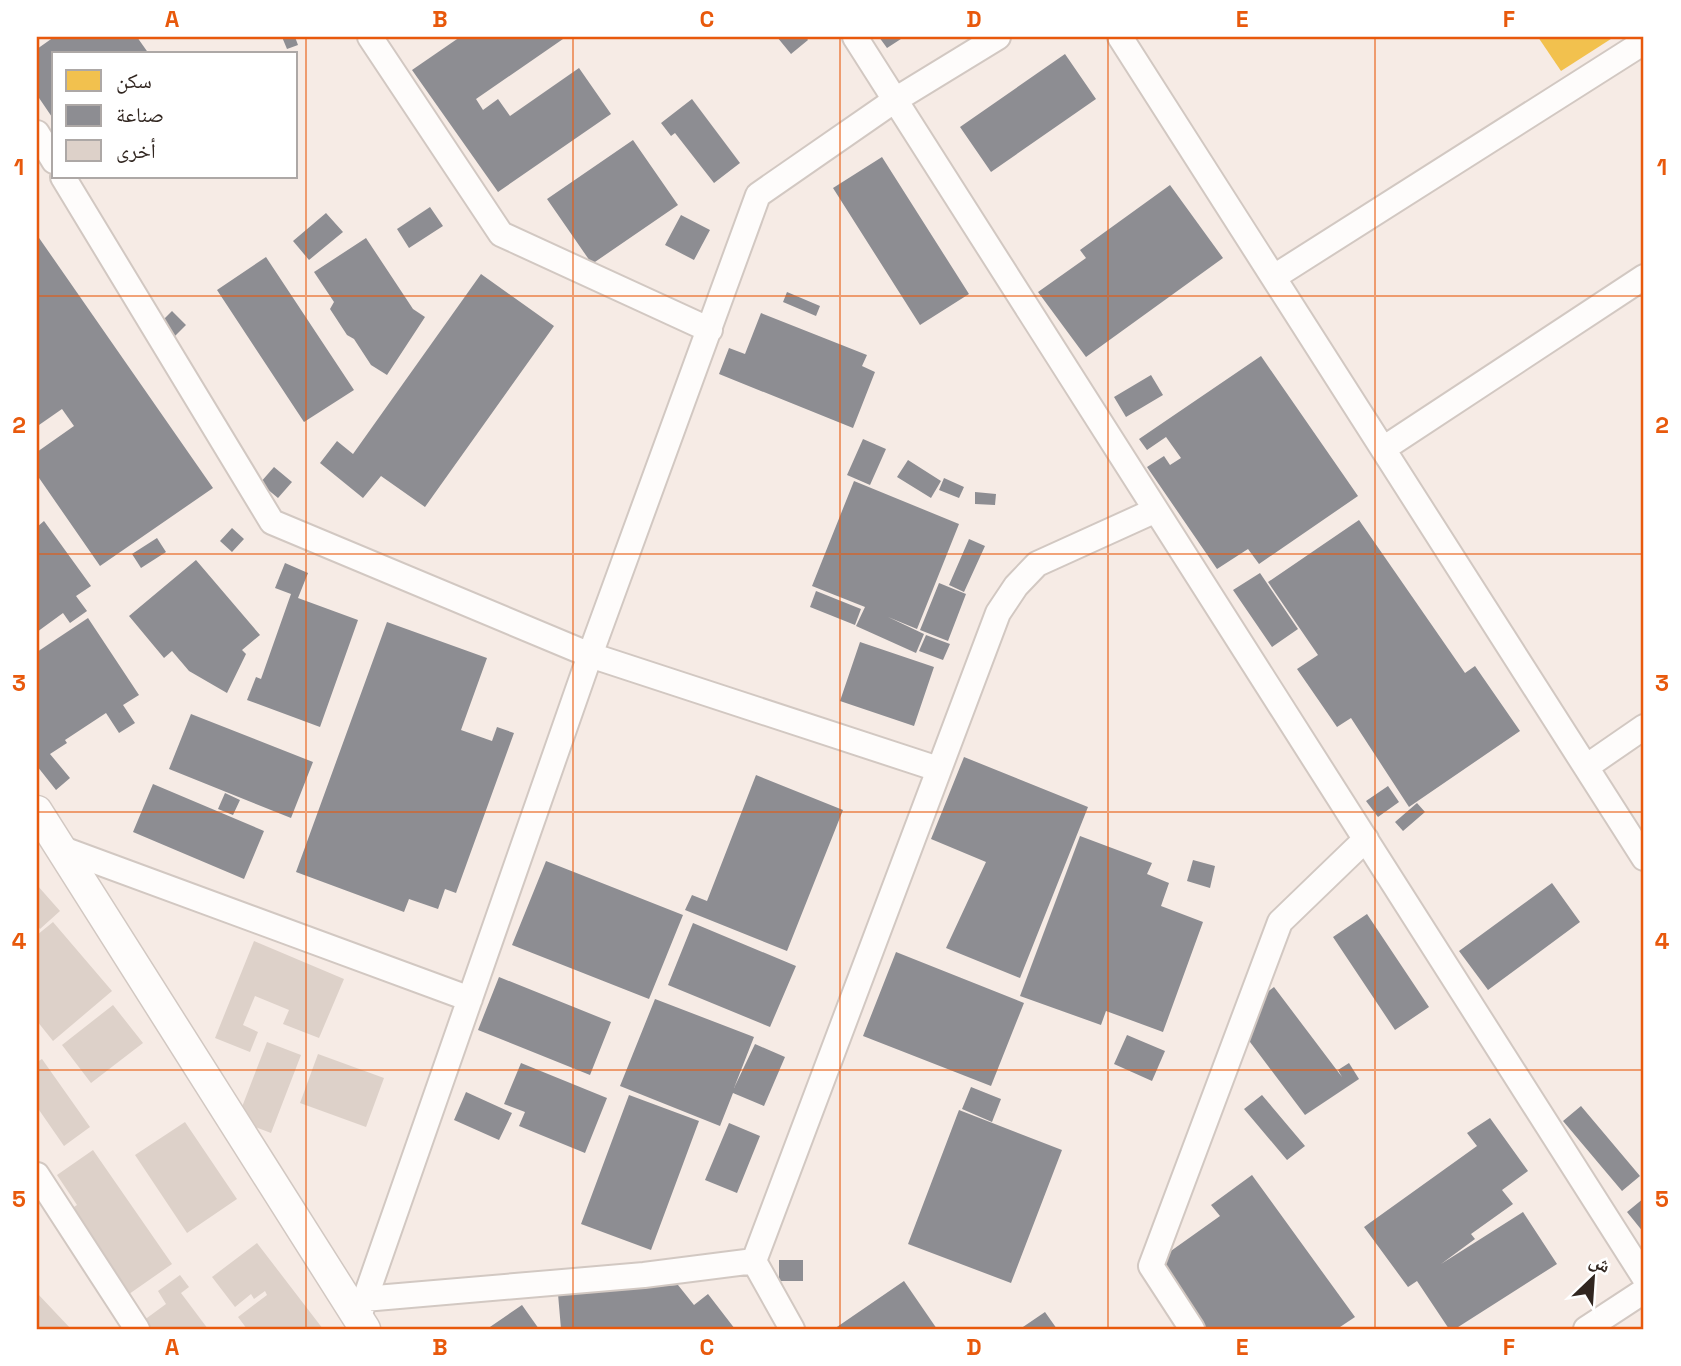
<svg xmlns="http://www.w3.org/2000/svg" width="1681" height="1366" font-family="'Space Grotesk','Noto Naskh Arabic',sans-serif">
	<style>
		.homes { fill: #f2c14e }
		.industry { fill: #8d8d92 }
		.building { fill: #ddd1c9 }
		.lines { fill: none; stroke-linecap: round; stroke-linejoin: round }
		.minor-casing { stroke: #d2c8c2; stroke-width: 28 }
		.tertiary-casing { stroke: #d2c8c2; stroke-width: 33 }
		.minor { stroke: #fefcfb; stroke-width: 24 }
		.tertiary { stroke: #fefcfb; stroke-width: 30 }
		.grid { fill: none; stroke: #e8590c; stroke-width: 2; stroke-opacity: 0.55 }
		.neatline { fill: none; stroke: #e8590c; stroke-width: 2.5 }
		.grid-label { font-size: 23px; text-anchor: middle; font-weight: bold; fill: #e8590c }
	</style>
	<rect width="100%" height="100%" fill="#f6ebe5"/>
	<path class="homes" d="M1538,37h76l-53,34z"/>
	<path class="industry" d="M54,37h83l12,17h-95v66l-17,-25v-46z
		M282,37h13l3,8 -11,4z
		M460,37l103,2 -87,60 7,11 15,-11 12,17 69,-48 32,46 -113,78 -86,-122z
		M777,37h29l2,3 -17,14z
		M879,37h25l-17,11z
		M1065,54l31,45 -105,73 -31,-45z
		M692,99l48,64 -26,20 -39,-50 -4,3 -10,-13z
		M633,140l45,65 -86,59 -45,-65z
		M882,157l87,137 -49,31 -87,-137z
		M1170,185l53,73 -137,99 -48,-65 48,-34 -6,-8z
		M430,207l13,19 -34,22 -12,-19z
		M326,213l17,19 -34,28 -16,-19z
		M681,215l29,15 -16,30 -29,-15z
		M37,235l176,253 -113,78 -63,-91v-23l37,-26 -12,-17 -23,16 -2,-4z
		M366,238l47,71 12,8 -38,58 -16,-10 -17,-26 -7,-4 -17,-26 4,-7 -20,-30z
		M266,257l88,133 -50,32 -87,-132z
		M481,274l73,52 -129,181 -44,-31 -18,22 -43,-35 17,-22 16,13z
		M787,292l33,14 -4,10 -33,-14z
		M172,311l14,14 -17,17 -14,-14z
		M761,313l106,42 -5,11 13,6 -22,56 -134,-54 10,-26 16,6z
		M1261,356l97,140 -99,68 -11,-15 -31,20 -70,-102 17,-11 6,9 11,-7 -15,-21 -19,13 -8,-11z
		M1151,375l12,20 -37,22 -12,-20z
		M863,439l23,10 -16,36 -23,-10z
		M908,460l33,21 -10,17 -34,-21z
		M274,467l18,15 -14,16 -18,-15z
		M944,478l20,9 -5,11 -20,-8z
		M854,481l105,43 -42,105 -29,-12 36,17 -8,19 -60,-27 9,-19 -53,-21z
		M975,492l21,2 -1,11 -20,-1z
		M1359,520l106,153 10,-7 45,65 -111,76 -58,-89 -14,9 -40,-58 21,-14 -50,-73z
		M44,521l47,65 -15,10 11,15 -17,12 -7,-10 -26,19v-105z
		M232,528l12,11 -12,13 -12,-11z
		M157,538l9,14 -25,16 -9,-14z
		M969,539l16,7 -21,46 -15,-7z
		M196,560l64,75 -18,15 4,4 -19,39 -38,-22 -17,-20 -8,7 -35,-42z
		M285,563l23,10 -10,25 60,22 -38,107 -73,-27 9,-23 5,2 30,-85 -16,-6z
		M1260,573l38,56 -26,18 -39,-57z
		M939,583l27,11 -18,47 -28,-11z
		M816,591l45,18 -6,16 -45,-18z
		M88,618l51,77 -16,10 12,18 -16,10 -13,-20 -41,27 2,3 -17,11 20,24 -14,12 -19,-24v-114z
		M387,622l100,36 -26,72 31,11 5,-14 17,6 -58,160 -11,-4 -7,20 -29,-10 -5,13 -108,-40z
		M926,635l24,9 -7,16 -24,-9z
		M860,642l74,25 -20,59 -74,-25z
		M191,714l122,48 -22,56 -122,-49z
		M964,757l124,50 -68,171 -74,-30 40,-86 -55,-23z
		M756,775l87,35 -56,141 -102,-41 7,-15 15,6z
		M153,784l111,47 -20,48 -111,-47z
		M1388,786l11,16 -21,15 -12,-16z
		M225,793l15,7 -7,15 -15,-6z
		M1417,803l8,9 -22,19 -8,-9z
		M1080,836l72,27 -5,11 22,9 -8,23 42,16 -40,110 -57,-21 -5,14 -81,-29z
		M1193,860l22,6 -5,22 -23,-7z
		M546,861l137,54 -34,84 -137,-54z
		M1552,883l28,39 -92,68 -29,-39z
		M1367,914l62,93 -34,23 -62,-93z
		M693,923l103,43 -26,61 -102,-42z
		M896,952l128,51 -33,83 -128,-50z
		M499,977l112,45 -21,53 -112,-45z
		M1274,987l68,90 -4,-7 11,-7 10,16 -54,36 -73,-97z
		M655,999l99,38 -20,51 21,-44 30,13 -21,49 -31,-13 -13,33 -100,-40z
		M1127,1035l38,16 -13,30 -38,-17z
		M521,1063l86,35 -22,55 -66,-27 6,-14 -21,-8z
		M971,1087l30,12 -9,23 -30,-13z
		M466,1092l46,21 -13,27 -45,-20z
		M629,1095l70,26 -48,129 -70,-26z
		M1262,1095l43,51 -18,14 -43,-51z
		M1581,1106l59,70 -18,15 -59,-70z
		M959,1110l103,40 -51,133 -103,-39z
		M1490,1118l38,53 -26,19 11,14 -42,30 4,5 -34,25 82,-52 34,52 -102,65h-6l-32,-48 -9,6 -44,-60 113,-81 -10,-13z
		M729,1123l31,13 -23,57 -32,-13z
		M1252,1175l103,142 -18,12h-135l-48,-66 66,-47 -9,-11z
		M1644,1198v35l-17,-21z
		M779,1260h24v21h-24z
		M904,1281l33,48h-103z
		M678,1285l16,20 14,-11 27,35h-174l-3,-35z
		M522,1305l17,24h-52z
		M1045,1312l12,17h-37z"/>
	<path class="building" d="M37,885l23,26 -20,18 -3,-4z
		M53,922l59,69 -59,50 -16,-20v-86z
		M254,941l90,38 -25,59 -36,-14 6,-14 -34,-14 -12,29 15,7 -8,20 -35,-14z
		M113,1005l30,38 -52,40 -29,-38z
		M267,1042l34,13 -30,78 -34,-13z
		M318,1054l66,24 -18,49 -66,-24z
		M42,1059l48,68 -26,19 -27,-39v-45z
		M185,1122l52,77 -50,34 -52,-78z
		M93,1150l79,114 -50,35 -59,-85 14,-9 -20,-30z
		M257,1243l66,86h-76l-9,-12 29,-22 -2,-4 -11,8 -3,-5 -16,13 -23,-30z
		M180,1275l9,12 -8,6 27,36h-70l-2,-3 30,-22 -8,-13z
		M37,1293l34,36h-34z"/>
	<g class="lines">
		<defs>
			<path id="minor" d="M370,37l131,197 209,96
				M855,37l789,1240
				M1120,37l524,821
				M37,133l17,28
				M63,177l209,345 318,133 348,114
				M1274,277l370,-235
				M1383,449l261,-172
				M1586,767l58,-40
				M60,848l410,151
				M37,1175l100,154
				M364,1299l280,-24 110,-14
				M358,1319l232,-664 168,-460 137,-95 103,-63
				M792,1329l-38,-68 244,-648 18,-27 21,-22 119,-54
				M1192,1329l-41,-63 129,-344 86,-83
				M1586,1329l58,-38"/>
			<path id="tertiary" d="M37,811l328,518"/>
		</defs>
		<use href="#minor" class="minor-casing"/>
		<use href="#tertiary" class="tertiary-casing"/>
		<use href="#minor" class="minor"/>
		<use href="#tertiary" class="tertiary"/>
	</g>
	<path class="grid" d="M306,37v1292M573,37v1292M840,37v1292M1108,37v1292M1375,37v1292M37,296h1607M37,554h1607M37,812h1607M37,1070h1607"/>
	<rect width="1681" height="1366" fill="none" stroke="#ffffff" stroke-width="77"/>
	<rect x="52" y="52" width="245" height="126" fill="#ffffff" stroke="#ada8a6" stroke-width="2"/>
	<rect x="66" y="70" width="35" height="21" fill="#f2c14e" stroke="#ada8a6" stroke-width="2"/>
	<text x="116" y="88" font-size="21" fill="#312620">سكن</text>
	<rect x="66" y="105" width="35" height="21" fill="#8d8d92" stroke="#ada8a6" stroke-width="2"/>
	<text x="116" y="122" font-size="21" fill="#312620">صناعة</text>
	<rect x="66" y="140" width="35" height="21" fill="#ddd1c9" stroke="#ada8a6" stroke-width="2"/>
	<text x="116" y="158" font-size="21" fill="#312620">أخرى</text>
	<g transform="translate(1593 1278) rotate(25)" stroke="#ffffff" stroke-width="5" paint-order="stroke">
	<path d="M0-5L12 26L0 18L-12 26Z" fill="#312620"/>
	<text y="-10" font-size="19" font-weight="bold" text-anchor="middle" fill="#312620">ش</text>
	</g>
	<rect x="38" y="38" width="1604" height="1290" class="neatline"/>
	<g class="grid-label">
		<text x="172" y="27">A</text>
		<text x="440" y="27">B</text>
		<text x="707" y="27">C</text>
		<text x="974" y="27">D</text>
		<text x="1242" y="27">E</text>
		<text x="1509" y="27">F</text>
		<text x="19" y="175">1</text>
		<text x="1662" y="175">1</text>
		<text x="19" y="433">2</text>
		<text x="1662" y="433">2</text>
		<text x="19" y="691">3</text>
		<text x="1662" y="691">3</text>
		<text x="19" y="949">4</text>
		<text x="1662" y="949">4</text>
		<text x="19" y="1207">5</text>
		<text x="1662" y="1207">5</text>
		<text x="172" y="1355">A</text>
		<text x="440" y="1355">B</text>
		<text x="707" y="1355">C</text>
		<text x="974" y="1355">D</text>
		<text x="1242" y="1355">E</text>
		<text x="1509" y="1355">F</text>
	</g>
</svg>
